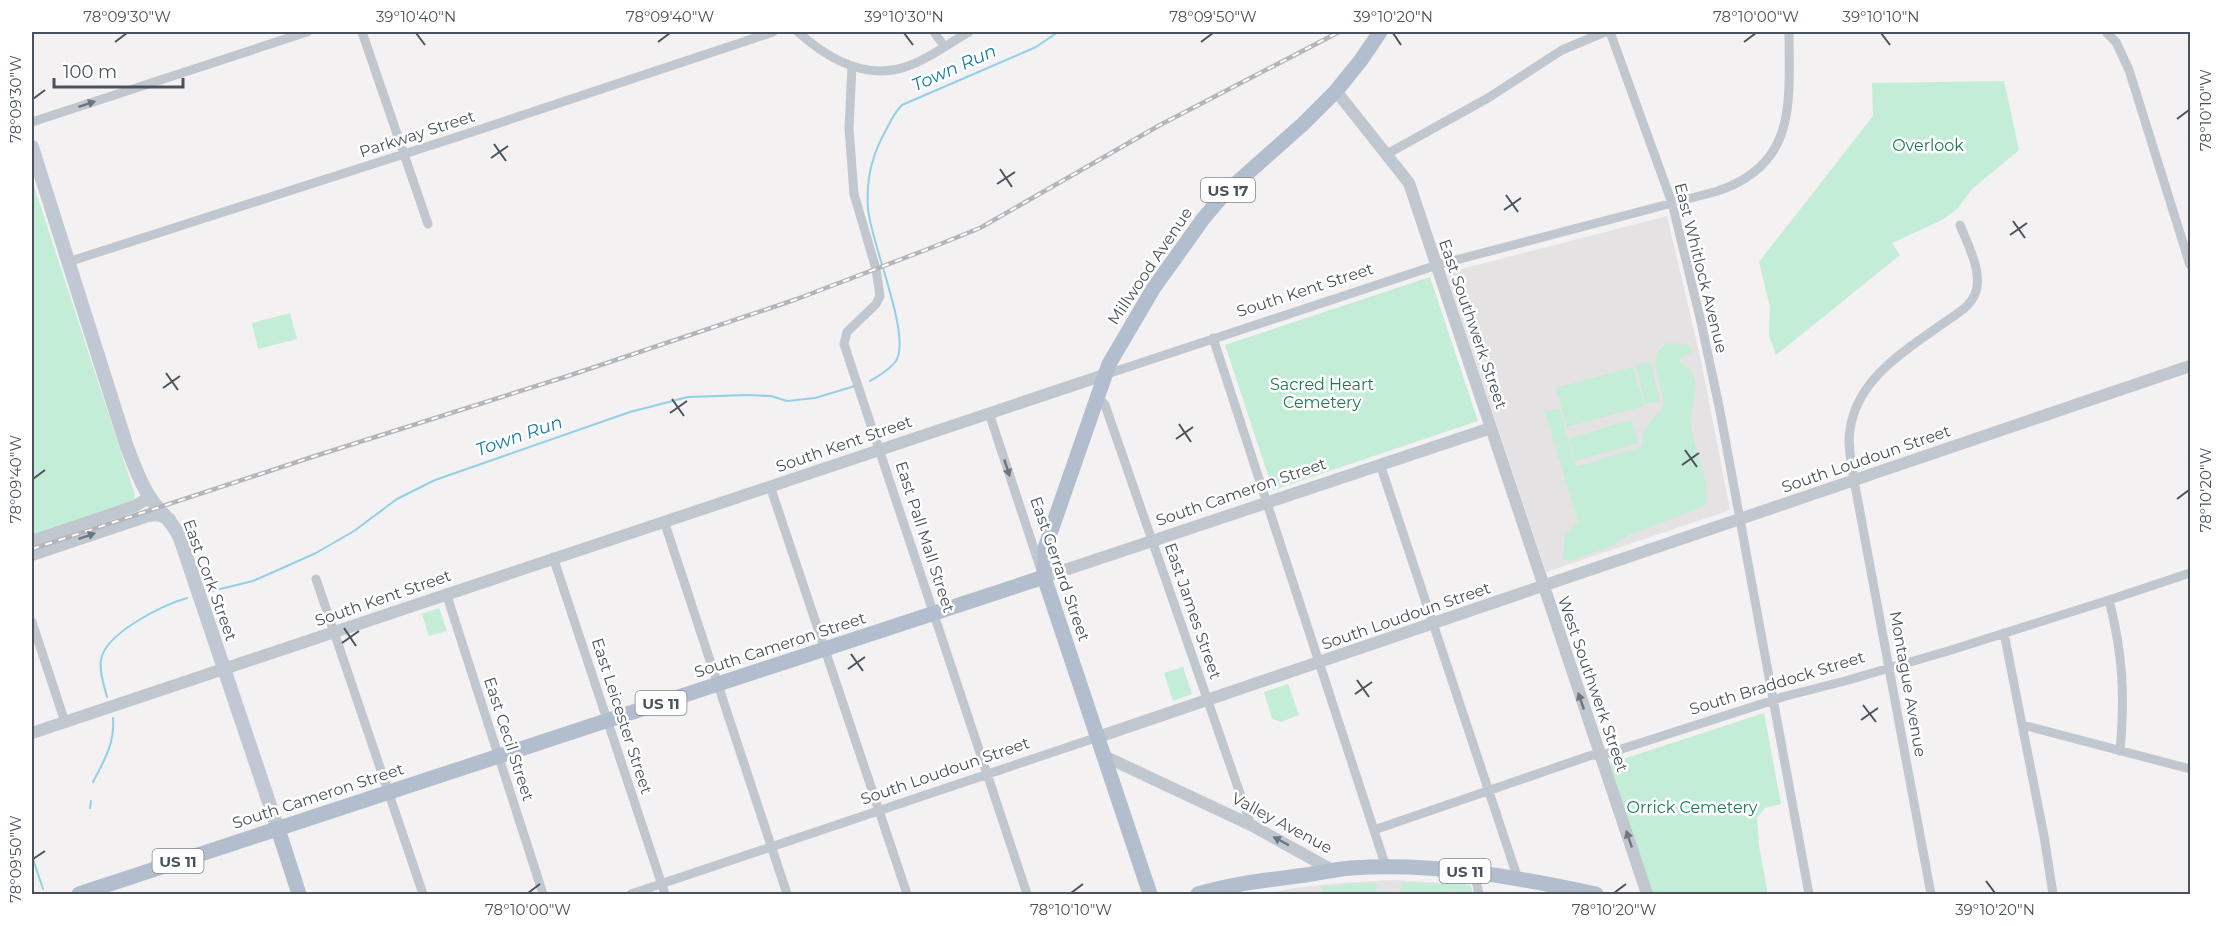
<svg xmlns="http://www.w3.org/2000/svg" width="2222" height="926" font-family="Montserrat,sans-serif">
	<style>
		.education { fill: #e4e2e2 }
		.green { fill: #c3edd6 }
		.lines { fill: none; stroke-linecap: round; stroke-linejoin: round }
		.stream { stroke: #93d0e7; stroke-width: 2 }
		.minor { stroke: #c0c7ce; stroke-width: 9 }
		.tertiary { stroke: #c0c7ce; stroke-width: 12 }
		.secondary { stroke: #c0c8d3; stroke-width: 14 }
		.primary { stroke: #b2becd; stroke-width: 15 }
		.rail-casing { stroke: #b3b5ba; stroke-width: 4.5 }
		.rail { stroke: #fff; stroke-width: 2; stroke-dasharray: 7; stroke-linecap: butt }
		.oneway { fill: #6d767f }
		.ticks { fill: none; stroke: #4a535d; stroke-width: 2 }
		.labels { text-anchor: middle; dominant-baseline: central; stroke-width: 5; stroke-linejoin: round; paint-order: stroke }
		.shield { fill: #fff; stroke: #80878e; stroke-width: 1.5 }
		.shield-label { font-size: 15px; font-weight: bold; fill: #4a535d }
		.street-label { font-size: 16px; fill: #4a535d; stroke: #fff }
		.park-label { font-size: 16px; fill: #1d7b53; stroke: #fff }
		.water-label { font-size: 18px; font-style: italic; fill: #157da4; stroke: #fff }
		.neatline { fill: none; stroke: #4a535d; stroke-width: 2 }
		.ticks-label { font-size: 15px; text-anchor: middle; fill: #4a535d }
	</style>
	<rect width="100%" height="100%" fill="#f3f1f1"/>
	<path class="education" d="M1667,216l33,140 30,154 -184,62 -100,-299z
		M1393,880l78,5 2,9h-206l21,-5 51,-6z"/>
	<path class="green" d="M2004,81l15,69 -47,39 -15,20 -15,11 -50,23 8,12 -124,100 -7,-20 1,-28 -11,-45 114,-146 -1,-33z
		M32,180l103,315 -1,4 -4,4 -98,32z
		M1430,277l48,144 -205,69 -48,-145z
		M290,313l7,26 -39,10 -6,-26z
		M1669,343l21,2 2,7 -13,7 2,4c26,14 9,37 10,59 0,22 21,64 15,82l-6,4 -71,27 -22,13 -38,13 -6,-1 2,-25 13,-13 -33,-110 14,-4 17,59 65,-20c2,-8 2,-16 7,-23 6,-8 15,-11 15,-22 1,-20 -21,-47 6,-59z
		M1650,362l10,39 -15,3 -9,-39z
		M1633,367l11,39 -77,21 -11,-39z
		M1632,420l7,23 -64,18 -6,-23z
		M439,608l8,23 -18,5 -7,-22z
		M1183,667l9,27 -19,7 -9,-28z
		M1288,684l11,31 -18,7 -9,-3 -8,-27z
		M1764,713l17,91 -16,4 -8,10 2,28 9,48h-116l-44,-130z
		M1401,882l65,2 5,3 2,7h-13l-4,-3 -6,-2 -2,2 1,3h-49z
		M1358,883h19l-2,11h-52l-2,-7z"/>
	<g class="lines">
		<path class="stream" d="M870,381c8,-5 20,-11 26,-20 16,-26 -26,-119 -28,-153 -2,-26 4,-53 17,-76 5,-10 9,-19 17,-27l134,-58 22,-15
			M212,591l41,-10 63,-28 38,-22 43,-32 38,-19 195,-68 58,-15 59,-2 24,1 16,5 28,-3 40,-12
			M107,697c-3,-12 -8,-25 -6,-37 4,-27 62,-55 86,-62
			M93,782c11,-21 22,-39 20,-64
			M90,808l1,-7
			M32,856l11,33"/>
		<path class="minor" d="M362,32l66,192
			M798,32c30,27 69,49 110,34 21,-7 41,-23 61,-34
			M934,32l10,14
			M1610,32l62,171 29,119 19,89 89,483
			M2106,32l10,10 13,28 61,195
			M852,66l-3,62 5,66 22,75 4,27 -4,8 -29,28 -3,12 183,550
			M32,122l275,-90
			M1387,154l101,-56 74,-48 43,-18
			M68,262l395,-127 310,-103
			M1213,338l173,529
			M1107,374l330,-109 281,-74c80,-27 71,-90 71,-159
			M1099,398l6,7 146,420
			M989,413l52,157
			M1380,464l138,415
			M770,486l137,408
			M664,521l123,373
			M553,557l112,337
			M316,579l107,315
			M446,593l97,301
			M2109,600c14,54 16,96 11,151
			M32,622l33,100
			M2004,633l40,203 9,58
			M2023,725l167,44
			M1374,830l218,-75 8,1 186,-60 59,-15 103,-30 161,-51 81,-27
			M1474,872l5,22
			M631,894l467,-157
			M1931,894l-77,-414c-2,-16 -7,-34 -4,-50 7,-53 59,-82 98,-110 13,-9 26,-16 29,-33 3,-20 -10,-44 -17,-62"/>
		<path class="tertiary" d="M1336,91l73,92 238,711
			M32,541l103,-35 15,-9
			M32,555l116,-39 9,-1 13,4
			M1044,577l447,-149
			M32,733l1075,-359
			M1098,737l1092,-371
			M1104,756l147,69 81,45"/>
		<path class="secondary" d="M32,147l95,300c8,20 16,44 30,60 9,11 17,17 23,31l98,291"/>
		<path class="primary" d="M278,829l21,65
			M79,894l965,-317
			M1150,894l-106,-317 1,-29 64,-184 44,-75 50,-70 21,-25 79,-70 33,-33 25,-31 19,-28
			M1198,894c36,-11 71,-14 108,-19 15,-2 30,-6 45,-7 83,-6 165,9 245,26"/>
		<defs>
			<path id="rail" d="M32,549l280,-92 256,-81 229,-77 131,-50 52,-21 180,-103 179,-93"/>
		</defs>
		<use href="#rail" class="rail-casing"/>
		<use href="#rail" class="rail"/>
	</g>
	<defs><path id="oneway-solid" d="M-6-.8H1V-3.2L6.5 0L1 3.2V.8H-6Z" transform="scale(1.5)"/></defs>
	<g class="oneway">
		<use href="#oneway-solid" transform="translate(87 104) rotate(-18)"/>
		<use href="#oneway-solid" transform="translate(1007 468) rotate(72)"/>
		<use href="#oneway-solid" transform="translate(87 536) rotate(-19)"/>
		<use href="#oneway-solid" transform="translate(1581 701) rotate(-109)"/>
		<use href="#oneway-solid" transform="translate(1629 839) rotate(-109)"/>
		<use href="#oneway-solid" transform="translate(1281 841) rotate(-152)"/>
	</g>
	<path class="ticks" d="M416,33l9,12M904,33l9,12M1393,33l8,12M1881,33l9,12M115,42l12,-9M658,42l12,-9M1201,42l12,-9M1744,42l12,-9M33,99l12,-9M2177,119l12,-9M494,144l12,17M491,158l17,-12M1000,169l12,18M997,184l18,-12M1506,195l12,17M1504,210l17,-12M2013,221l12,17M2010,235l17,-12M166,373l12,17M163,388l17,-12M672,399l12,17M670,413l17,-12M1179,424l12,18M1176,439l17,-12M1685,450l12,17M1682,465l17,-12M33,479l12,-9M2177,499l12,-9M344,628l12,18M342,643l17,-12M851,654l12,17M848,669l17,-12M1357,680l12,17M1355,694l17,-12M1863,705l13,17M1861,720l17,-12M33,859l12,-8M1986,881l9,12M528,893l12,-9M1071,893l12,-9M1614,893l12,-9"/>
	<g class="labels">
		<g class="shield">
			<rect x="1201" y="178" width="54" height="24" rx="4.5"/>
			<rect x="635.5" y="691" width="51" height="24" rx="4.5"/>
			<rect x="152.5" y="849" width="51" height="24" rx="4.5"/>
			<rect x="1439.5" y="859" width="51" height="24" rx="4.5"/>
		</g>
		<g class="shield-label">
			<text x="1228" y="190">US 17</text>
			<text x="661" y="703">US 11</text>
			<text x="178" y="861">US 11</text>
			<text x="1465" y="871">US 11</text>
		</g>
		<g class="street-label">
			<text transform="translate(417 134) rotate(-18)">Parkway Street</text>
			<text transform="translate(1150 266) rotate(-56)">Millwood Avenue</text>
			<text transform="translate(1701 268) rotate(76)">East Whitlock Avenue</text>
			<text transform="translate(1305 290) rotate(-18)">South Kent Street</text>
			<text transform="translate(1473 324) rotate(71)">East Southwerk Street</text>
			<text transform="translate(844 444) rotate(-19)">South Kent Street</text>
			<text transform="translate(1866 459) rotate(-19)">South Loudoun Street</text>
			<text transform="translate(1241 492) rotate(-19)">South Cameron Street</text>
			<text transform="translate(925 537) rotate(72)">East Pall Mall Street</text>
			<text transform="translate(1060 569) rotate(71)">East Gerrard Street</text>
			<text transform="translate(210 580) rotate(70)">East Cork Street</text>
			<text transform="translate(383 598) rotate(-19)">South Kent Street</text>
			<text transform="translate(1193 611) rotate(71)">East James Street</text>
			<text transform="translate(1406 616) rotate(-19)">South Loudoun Street</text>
			<text transform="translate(780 645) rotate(-18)">South Cameron Street</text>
			<text transform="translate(1777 683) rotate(-17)">South Braddock Street</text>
			<text transform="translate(1593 684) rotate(71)">West Southwerk Street</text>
			<text transform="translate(1908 684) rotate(80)">Montague Avenue</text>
			<text transform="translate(622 716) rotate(72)">East Leicester Street</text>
			<text transform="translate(509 739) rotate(72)">East Cecil Street</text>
			<text transform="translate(945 771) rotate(-19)">South Loudoun Street</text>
			<text transform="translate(318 796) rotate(-18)">South Cameron Street</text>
			<text transform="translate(1282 823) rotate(28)">Valley Avenue</text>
		</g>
		<g class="park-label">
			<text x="1928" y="145">Overlook</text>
			<text x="1322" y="384">Sacred Heart<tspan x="1322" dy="18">Cemetery</tspan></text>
			<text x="1692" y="807">Orrick Cemetery</text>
		</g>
		<g class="water-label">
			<text transform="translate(954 68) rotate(-24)">Town Run</text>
			<text transform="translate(519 436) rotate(-19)">Town Run</text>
		</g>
	</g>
	<rect width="2222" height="926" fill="none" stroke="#ffffff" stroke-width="66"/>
	<path d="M54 78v9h129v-9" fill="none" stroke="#4a535d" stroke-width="3"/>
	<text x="63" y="78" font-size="18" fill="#4a535d" stroke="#ffffff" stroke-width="4.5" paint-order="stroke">100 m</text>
	<rect x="33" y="33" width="2156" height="860" class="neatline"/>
	<g class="ticks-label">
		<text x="127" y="22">78°09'30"W</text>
		<text x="416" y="22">39°10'40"N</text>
		<text x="670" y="22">78°09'40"W</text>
		<text x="904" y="22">39°10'30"N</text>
		<text x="1213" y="22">78°09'50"W</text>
		<text x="1393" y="22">39°10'20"N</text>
		<text x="1756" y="22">78°10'00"W</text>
		<text x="1881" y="22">39°10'10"N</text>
		<text transform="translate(16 99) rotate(-90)" y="5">78°09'30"W</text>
		<text transform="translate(2206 110) rotate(-90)" y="5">78°10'10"W</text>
		<text transform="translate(16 479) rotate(-90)" y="5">78°09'40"W</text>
		<text transform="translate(2206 490) rotate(-90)" y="5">78°10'20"W</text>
		<text transform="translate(16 859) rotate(-90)" y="5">78°09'50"W</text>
		<text x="528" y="915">78°10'00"W</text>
		<text x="1071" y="915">78°10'10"W</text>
		<text x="1614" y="915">78°10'20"W</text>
		<text x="1995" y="915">39°10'20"N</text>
	</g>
</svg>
